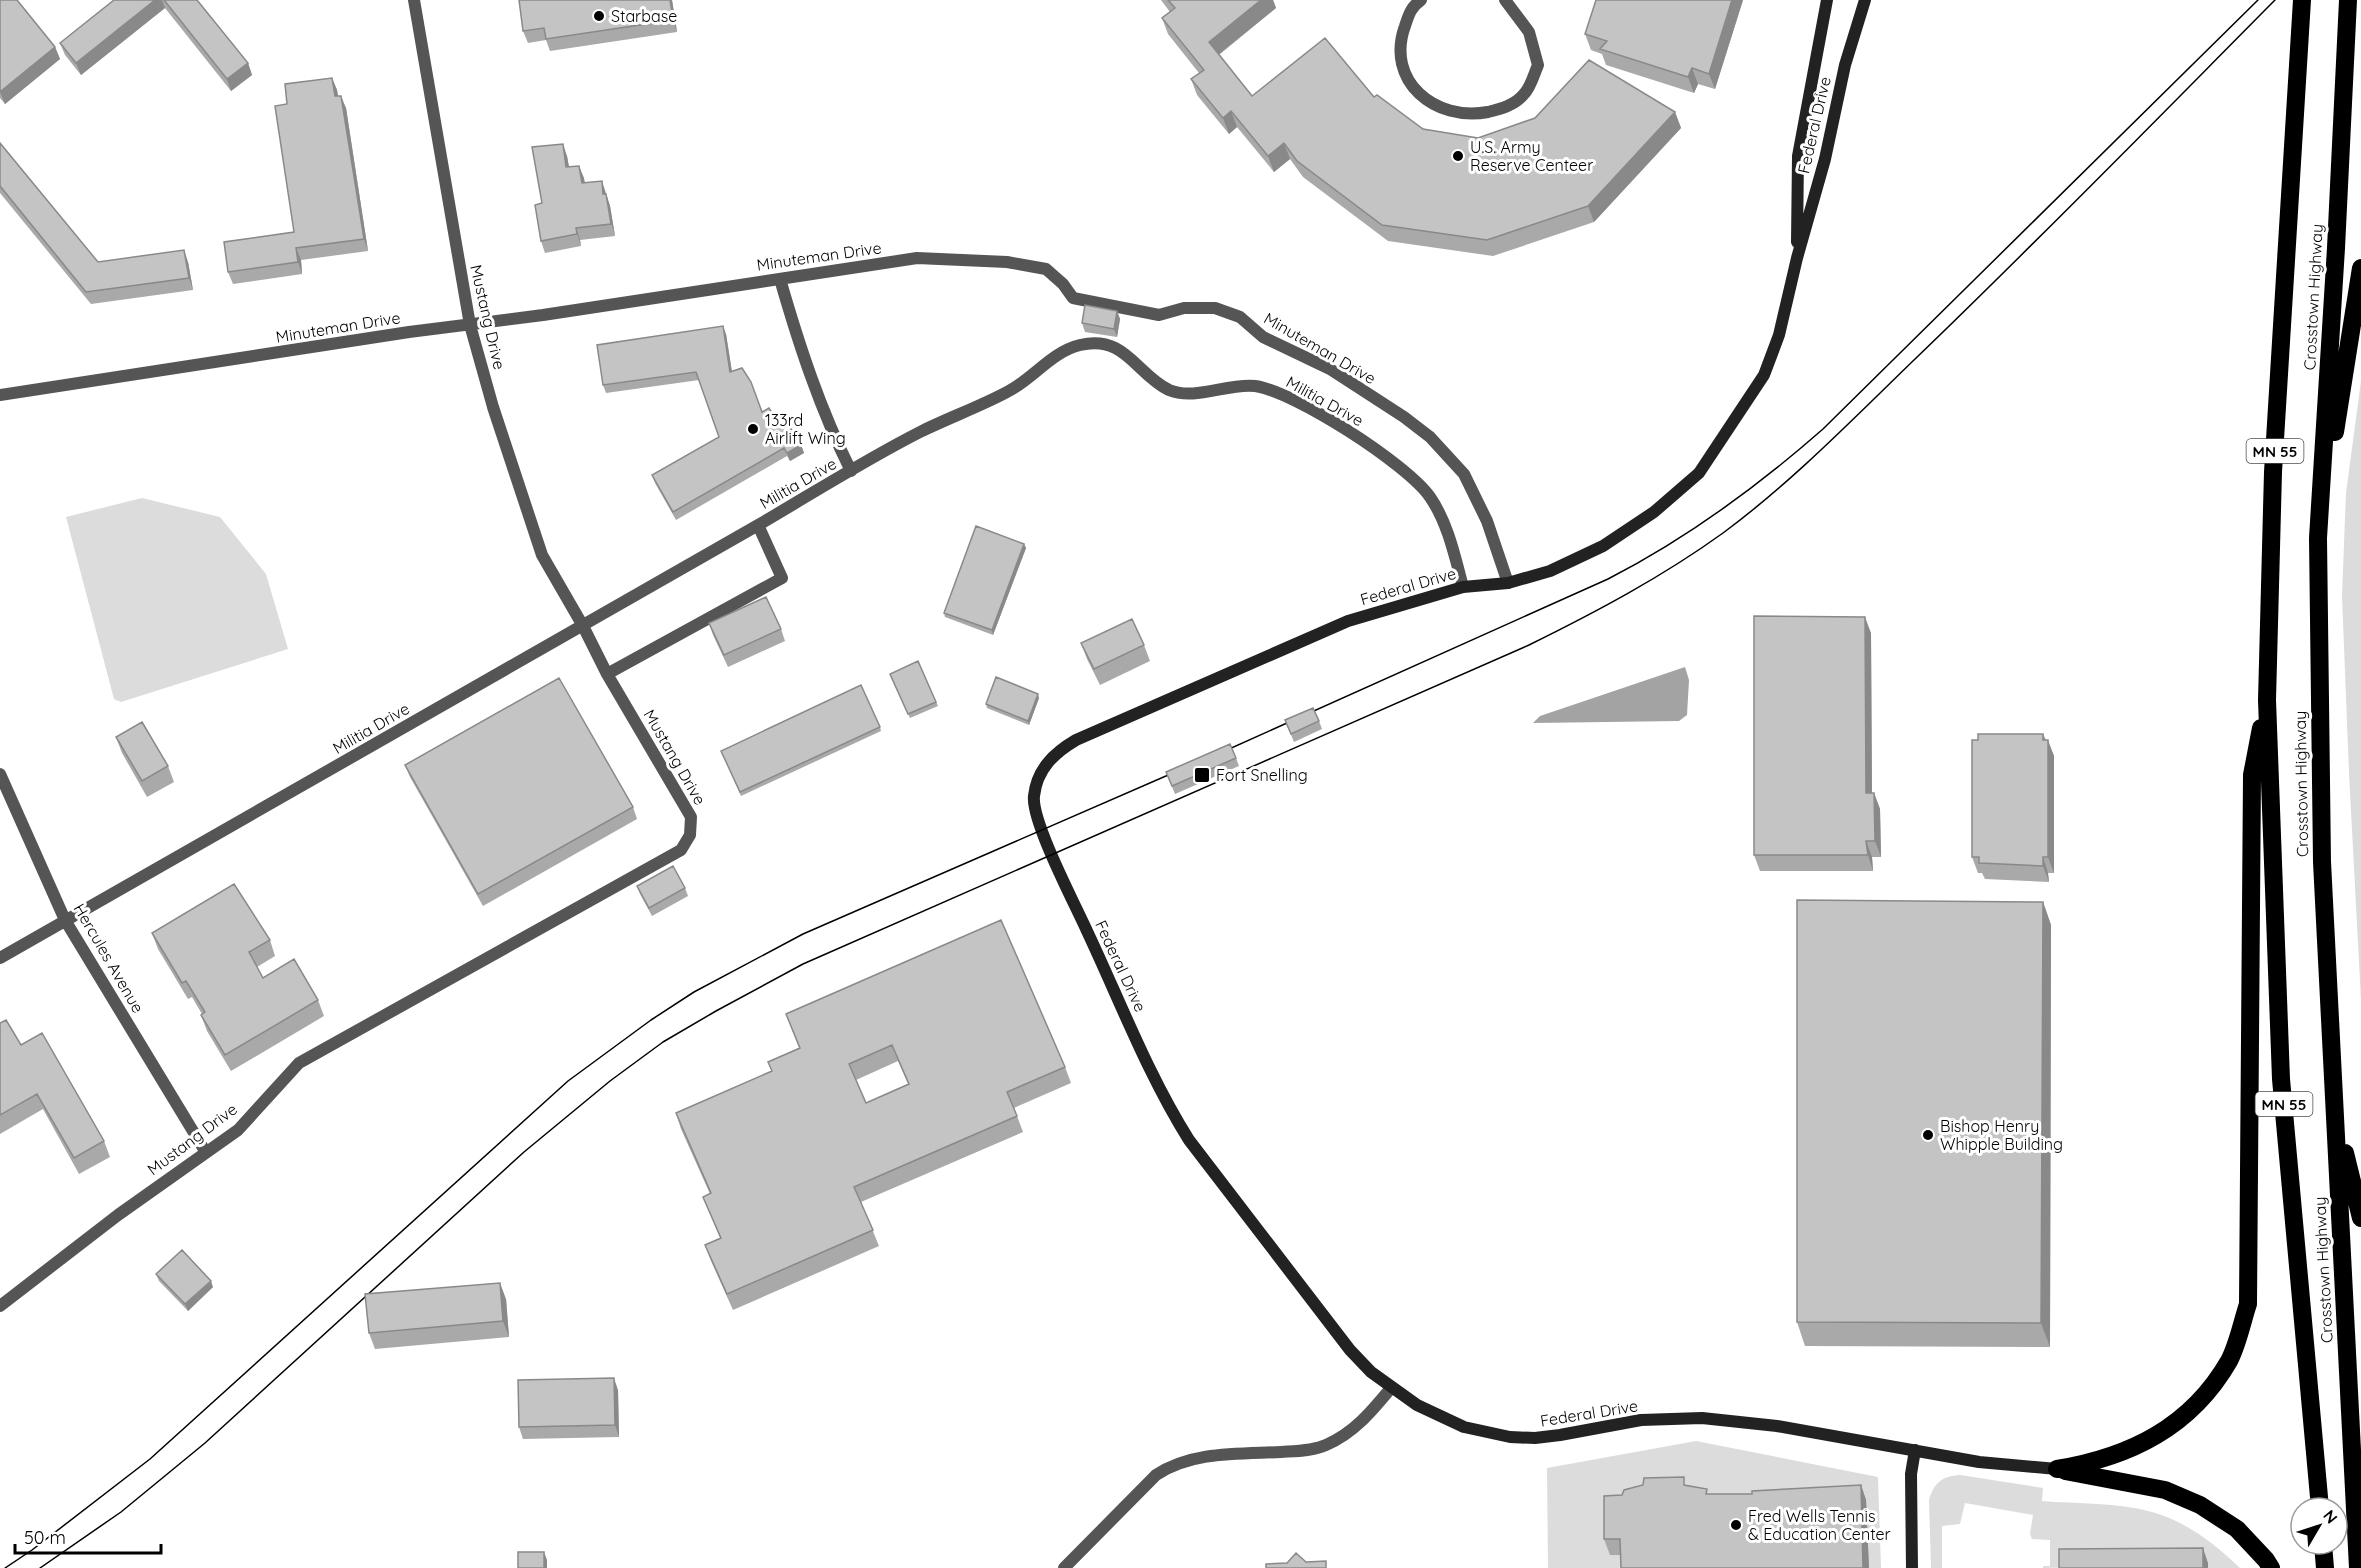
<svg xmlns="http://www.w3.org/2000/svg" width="2361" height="1568" font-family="Quicksand,sans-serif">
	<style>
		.green { fill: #dcdcdc }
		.water { fill: #a3a3a3 }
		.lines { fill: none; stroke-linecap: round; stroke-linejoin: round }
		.street { stroke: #555; stroke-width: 12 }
		.secondary { stroke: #222; stroke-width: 12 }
		.highway { stroke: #000; stroke-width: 18 }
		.tram { stroke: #000; stroke-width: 1.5 }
		.wall { fill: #a9a9a9; fill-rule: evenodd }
		.shaded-wall { fill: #898989 }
		.building { fill: #c4c4c4; stroke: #898989; stroke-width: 1.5; fill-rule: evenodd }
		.poi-dot { fill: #000; stroke: #fff; stroke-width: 2 }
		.labels { text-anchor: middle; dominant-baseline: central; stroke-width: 6; stroke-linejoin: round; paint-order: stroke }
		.shield { fill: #fff; stroke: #4c4c4c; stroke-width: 1.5 }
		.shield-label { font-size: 15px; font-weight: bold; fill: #000 }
		.poi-label { font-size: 16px; fill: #000; stroke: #fff; text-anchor: start }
		.street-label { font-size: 16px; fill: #000; stroke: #fff }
	</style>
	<rect width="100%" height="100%" fill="#fff"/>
	<path class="green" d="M2361,381v619l-12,-227 -7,-177 4,-103z
		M142,498l78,19 46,57 22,75 -167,53 -7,-3 -48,-182z
		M1696,1441l182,36 3,91h-333l-1,-100z
		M1960,1475l83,13 -1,13c36,3 75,1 110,11 35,10 63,32 88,56h-32v-4l-165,4v-2h7v-26l-18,-1 -2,-5 3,-19 -68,-12 -5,21 -18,2v42h-11l-2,-68c5,-17 13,-24 31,-25z"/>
	<path class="water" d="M1685,667l4,13 -2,35 -8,6 -146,2 7,-7z"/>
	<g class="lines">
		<path class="street" d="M1421,0c-10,7 -12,14 -16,26 -20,55 30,96 83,86 13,-3 27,-7 36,-18 7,-7 10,-20 14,-29l-9,-33 -24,-32
			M780,279c19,66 40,130 71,192
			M0,395l409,-63 134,-17 374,-57 90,4 39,7 17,15 10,14 86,17 25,-7h31l25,9 23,20 67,32 74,48 26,20 34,37 23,47 21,62
			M607,674l175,-96 -24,-53
			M0,774l65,146 140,231
			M0,958c253,-146 508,-288 760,-434 53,-31 105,-64 160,-92 28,-14 59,-25 87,-40 26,-13 44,-40 73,-47 45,-11 56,29 89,45 26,11 58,-7 86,-4 39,5 152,78 175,111 18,26 25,60 33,90
			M0,1306l118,-91 120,-85 61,-67 382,-213 9,-15 1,-18 -84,-143 -24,-48 -41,-71 -49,-148 -23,-82 -56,-325
			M1064,1568l92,-93c36,-24 83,-21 125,-23 15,-1 31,-1 45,-7 28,-12 46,-34 65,-57"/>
		<path class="secondary" d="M1865,0l-20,65 -20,94 -28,99 -18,77 -15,40 -65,98 -45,39 -51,34 -53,25 -42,12 -45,4 -115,34 -272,119c-22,13 -39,29 -42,56 -3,25 41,108 53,135 33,70 61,144 102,209l161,210 21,22 46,33 47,22 46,10 25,1 25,-3 81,-15 61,-2 75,8 202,36 78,7
			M1797,242l1,-86 29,-156
			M1912,1568l-1,-94 4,-24"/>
		<path class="highway" d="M2302,0l-29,472 -6,228 14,379 39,429
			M2348,0l-12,248 -18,290 4,324 36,706
			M2335,432l26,-164
			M2345,1153l16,65
			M2057,1469c73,-12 134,-42 172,-108 9,-17 13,-39 19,-57l4,-529 9,-47
			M2065,1471l100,19 35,15 37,24 29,31 5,8
			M2323,1544l2,24"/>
		<path class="tram" d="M1218,754l390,-175c78,-40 149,-92 215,-150l435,-429
			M5,1568l27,-18 118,-91 418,-378 83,-61 43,-28 109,-58 379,-165
			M40,1568l81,-56 84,-69 319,-291 86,-71 53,-39 53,-31 87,-47 726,-319c67,-33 133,-68 194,-112 69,-51 130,-114 192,-174 122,-117 241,-239 360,-359"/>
	</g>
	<path class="wall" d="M0,0l55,47 5,12 -55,45 -5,-6z
		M114,0h83l51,63 4,12 -21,16 -66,-83 -84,67 -16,-20 -5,-12z
		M519,0h153l5,32 -127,19 -4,-11 -18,3 -5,-12z
		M1161,0h112l3,8 -57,47 33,41 122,1 49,32 55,9 197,-26 6,16 -87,94 -101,34 -105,-15 -85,-64 -13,-18 -16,13 -37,-45 -8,7 -32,-39 -6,-16 8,-6 -31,-39 -6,-16 8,-6z
		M1596,0h147l-28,89 -17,-5 -4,9 -88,-28 -4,-11 -11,-4 -6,-16z
		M332,78l5,12 1,6 8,12 22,143 -67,9 1,14 -69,10 -5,-12 66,-40 -7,-128z
		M0,143l98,119h90l5,28 -102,14 -91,-111z
		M567,156l2,11 10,-1 6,17 21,11 4,12 5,30 -35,4 1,6 -36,7 -4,-12 1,-38z
		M1117,311l3,8 -3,18 -32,-5 -3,-9z
		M726,334l6,37 30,41 13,6 26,27 3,8 -14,8 -3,-5 -111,64 -21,-37 -3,-8 67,-38 -20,-57 -93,13 -3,-8z
		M1024,544l2,4 -33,87 -48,-18 -1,-4z
		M709,623l72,6 4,12 -57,26 -15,-32z
		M1871,633l1,160h2l6,16 1,48h-9l1,14h-113l-6,-16z
		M1081,643l63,2 6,16 -50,24 -13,-26z
		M918,661l20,45 -28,12 -20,-44z
		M1039,698l-10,27 -42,-17 -1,-4z
		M1285,720l34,1 3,8 -28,13z
		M880,727l1,4 -140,65 -18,-41z
		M2043,734l11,22v117h-6l1,9 -64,-3 -3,-6h-4l-6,-16z
		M116,737l52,29 6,16 -27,15 -25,-44z
		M1236,758l3,8 -64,28 -9,-22z
		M405,765l228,42 4,12 -154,87 -73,-129z
		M637,886l48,2 3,8 -36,20 -12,-22z
		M2043,902l8,23 -1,422 -245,-1 -8,-24z
		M152,933l118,7 5,16 -18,11 6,11 55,22 6,16 -93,55 -24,-40 -6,-16 1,-1 -10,-17 -4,2 -30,-50z
		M786,1014l279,53 6,16 -57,25 9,24 -162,70 18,44 -146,64 -22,-49 -6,-16 15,-7 -17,-41 7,-3 -29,-65 -5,-16 96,-42 -4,-9 31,-14zM898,1061l10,23 -42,19 -10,-23z
		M0,1023l21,22 83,96 6,16 -31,17 -36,-65 -43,25z
		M156,1274l57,13 -25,24 -29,-30z
		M506,1299l3,38 -134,12 -6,-16z
		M618,1390l1,47 -96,2 -4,-12z
		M1687,1485l21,9h44l109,-9 5,15 3,68h-248v-13h-11l-6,-16 18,-44z"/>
	<path class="shaded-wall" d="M155,0h7l3,8 -84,67 -5,-12z
		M670,0h2l5,32 -4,-12z
		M1261,0h12l3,8 -62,50 -5,-16z
		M1732,0h11l-28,89 -6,-15z
		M55,47l5,12 -55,45 -5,-12z
		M248,63l4,12 -21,16 -4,-12z
		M1692,68l6,16 -4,9 -6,-16z
		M332,78l5,12 3,19 -5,-13z
		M341,96l5,12 22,143 -4,-12z
		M1231,111l6,16 -8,7 -6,-16z
		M1675,112l6,16 -87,94 -6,-16z
		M1284,143l6,16 -16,13 -6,-16z
		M563,144l4,12 4,23 -5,-12z
		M579,166l5,12 3,17 -5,-12z
		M602,181l8,25 5,30 -12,-42z
		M576,228l4,12 1,6 -4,-12z
		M296,248l5,12 1,14 -4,-12z
		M184,250l4,12 5,28 -4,-12z
		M1117,311l3,8 -3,18 -3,-8z
		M723,326l3,8 7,46 -3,-8z
		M801,445l3,8 -14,8 -3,-8z
		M1024,544l2,4 -33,87 -1,-5z
		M1865,617l6,16 1,176 -6,-16z
		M1038,694l1,4 -10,27 -1,-4z
		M2043,734l5,14v-8l6,16v117l-6,-16z
		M1874,793l6,16 1,48 -6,-16z
		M1866,841l6,16 1,14 -5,-16z
		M2043,857l5,16 1,9 -6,-16z
		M2043,902l8,23 -1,422 -9,-24z
		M211,1281l2,6 -25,24 -3,-7z
		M500,1283l6,16 3,38 -6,-16z
		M614,1378l4,12 1,47 -4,-12z
		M1861,1485l5,15 3,68h-6z
		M2203,1548l5,15v5h-5z
		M544,1552l3,8v8h-3z"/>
	<path class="building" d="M0,0h17l38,47 -55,45z
		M114,0h41l-79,63 -16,-20z
		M164,0h33l51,63 -21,16z
		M519,0h151l3,20 -127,19 -2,-11 -21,3z
		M1168,0h93l-52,42 43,54 73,-58 49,59 3,-2 46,34 55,9 57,-20 54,-58 86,52 -87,94 -101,34 -105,-15 -85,-64 -13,-18 -16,13 -37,-45 -8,7 -32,-39 13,-9 -42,-52 13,-10z
		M1596,0h136l-23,74 -17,-6 -4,9 -88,-28 7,-8 -22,-7z
		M332,78l3,18h6l23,143 -68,9 2,14 -70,10 -4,-30 70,-10 -19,-126 12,-2 -2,-20z
		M0,143l98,119 86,-12 5,28 -103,14 -86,-106z
		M563,144l3,23 13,-1 3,17 20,-2 1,13h3l5,30 -35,4 1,6 -36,7 -6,-36 7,-2 -10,-56z
		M1085,305l32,6 -3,18 -32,-6z
		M723,326l7,46 12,-4 9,14 11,30 7,-4 6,10 7,-4 19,31 -14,8 -3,-5 -111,64 -21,-37 67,-38 -23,-65 -93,13 -6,-40z
		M976,526l48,18 -32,86 -48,-17z
		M766,597l15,32 -57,26 -15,-32z
		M1754,616l111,1 1,176h8l1,48h-9l2,14h-114z
		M1132,619l12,26 -50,24 -13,-26z
		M918,661l18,41 -28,12 -18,-40z
		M996,677l42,17 -10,27 -42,-17z
		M559,678l74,129 -155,87 -73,-129z
		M861,685l19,42 -140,65 -19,-41z
		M1313,708l6,13 -28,13 -6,-14z
		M142,722l26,44 -26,15 -26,-44z
		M1978,734h65v6h5v117h-5v9l-64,-3v-6h-7v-117h6z
		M1230,744l6,14 -64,28 -6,-14z
		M673,866l12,22 -36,20 -12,-22z
		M234,884l36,56 -21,12 14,26 31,-19 24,41 -93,55 -24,-40 4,-3 -19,-31 -4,2 -30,-50z
		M1797,900l246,2 -2,421 -244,-1z
		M1001,920l64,147 -58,25 10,24 -163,71 19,43 -146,64 -22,-49 16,-7 -18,-41 8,-4 -35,-80 96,-42 -4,-9 32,-14 -14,-34zM892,1045l17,39 -43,19 -17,-39z
		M6,1020l15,25 21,-12 62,108 -30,17 -37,-64 -37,21v-92z
		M182,1250l29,31 -26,23 -29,-30z
		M500,1283l3,38 -134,12 -4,-39z
		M614,1378l1,47 -96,2 -1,-47z
		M1684,1477v8l23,4 -1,5h46v-3l109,-6 2,83h-242l-1,-29h-16v-43l18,-1 2,-5 19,-5 1,-7z
		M2203,1548v20h-144v-19z
		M518,1552h26v16h-26z
		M1296,1553l10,9 20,-1v7h-60v-4l21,-1z"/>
	<g class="poi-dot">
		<circle cx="599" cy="16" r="6"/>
		<circle cx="1458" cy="156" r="6"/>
		<circle cx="753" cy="429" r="6"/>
		<rect x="1194" y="767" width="16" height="16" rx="3"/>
		<circle cx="1928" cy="1135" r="6"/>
		<circle cx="1736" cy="1525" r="6"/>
	</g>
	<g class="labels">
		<g class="shield">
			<rect x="2246.5" y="439" width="57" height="24" rx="4.5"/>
			<rect x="2255.5" y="1092" width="57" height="24" rx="4.5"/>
		</g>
		<g class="shield-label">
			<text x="2275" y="451">MN 55</text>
			<text x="2284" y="1104">MN 55</text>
		</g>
		<g class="poi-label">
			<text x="611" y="16">Starbase</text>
			<text x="1470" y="147">U.S. Army<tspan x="1470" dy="18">Reserve Centeer</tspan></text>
			<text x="765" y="420">133rd<tspan x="765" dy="18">Airlift Wing</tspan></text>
			<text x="1216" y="775">Fort Snelling</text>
			<text x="1940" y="1126">Bishop Henry<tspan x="1940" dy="18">Whipple Building</tspan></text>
			<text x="1748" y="1516">Fred Wells Tennis<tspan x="1748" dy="18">&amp; Education Center</tspan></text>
		</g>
		<g class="street-label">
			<text transform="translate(1814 125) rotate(-77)">Federal Drive</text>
			<text transform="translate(819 256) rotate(-8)">Minuteman Drive</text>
			<text transform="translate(2313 297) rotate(-87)">Crosstown Highway</text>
			<text transform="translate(488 317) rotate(77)">Mustang Drive</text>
			<text transform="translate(338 327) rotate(-9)">Minuteman Drive</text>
			<text transform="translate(1320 348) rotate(30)">Minuteman Drive</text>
			<text transform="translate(1325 401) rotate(29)">Militia Drive</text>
			<text transform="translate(798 483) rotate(-30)">Militia Drive</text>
			<text transform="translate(1408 586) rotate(-16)">Federal Drive</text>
			<text transform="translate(371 728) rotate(-30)">Militia Drive</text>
			<text transform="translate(675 757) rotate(60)">Mustang Drive</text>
			<text transform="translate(2301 784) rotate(-91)">Crosstown Highway</text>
			<text transform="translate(109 958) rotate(60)">Hercules Avenue</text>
			<text transform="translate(1121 966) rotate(65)">Federal Drive</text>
			<text transform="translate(192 1139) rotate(-37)">Mustang Drive</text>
			<text transform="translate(2323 1270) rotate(-93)">Crosstown Highway</text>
			<text transform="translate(1589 1413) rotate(-9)">Federal Drive</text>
		</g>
	</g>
	<g transform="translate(2319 1526) rotate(51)"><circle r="28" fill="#ffffff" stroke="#999999" stroke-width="1.5"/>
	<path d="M0-4.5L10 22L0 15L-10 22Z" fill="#000000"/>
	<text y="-9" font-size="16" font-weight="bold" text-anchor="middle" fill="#000000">N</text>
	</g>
	<path d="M15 1544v9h146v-9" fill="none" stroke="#000000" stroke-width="3"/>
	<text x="24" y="1544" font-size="18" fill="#000000" stroke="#ffffff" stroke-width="4.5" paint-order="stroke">50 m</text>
</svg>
